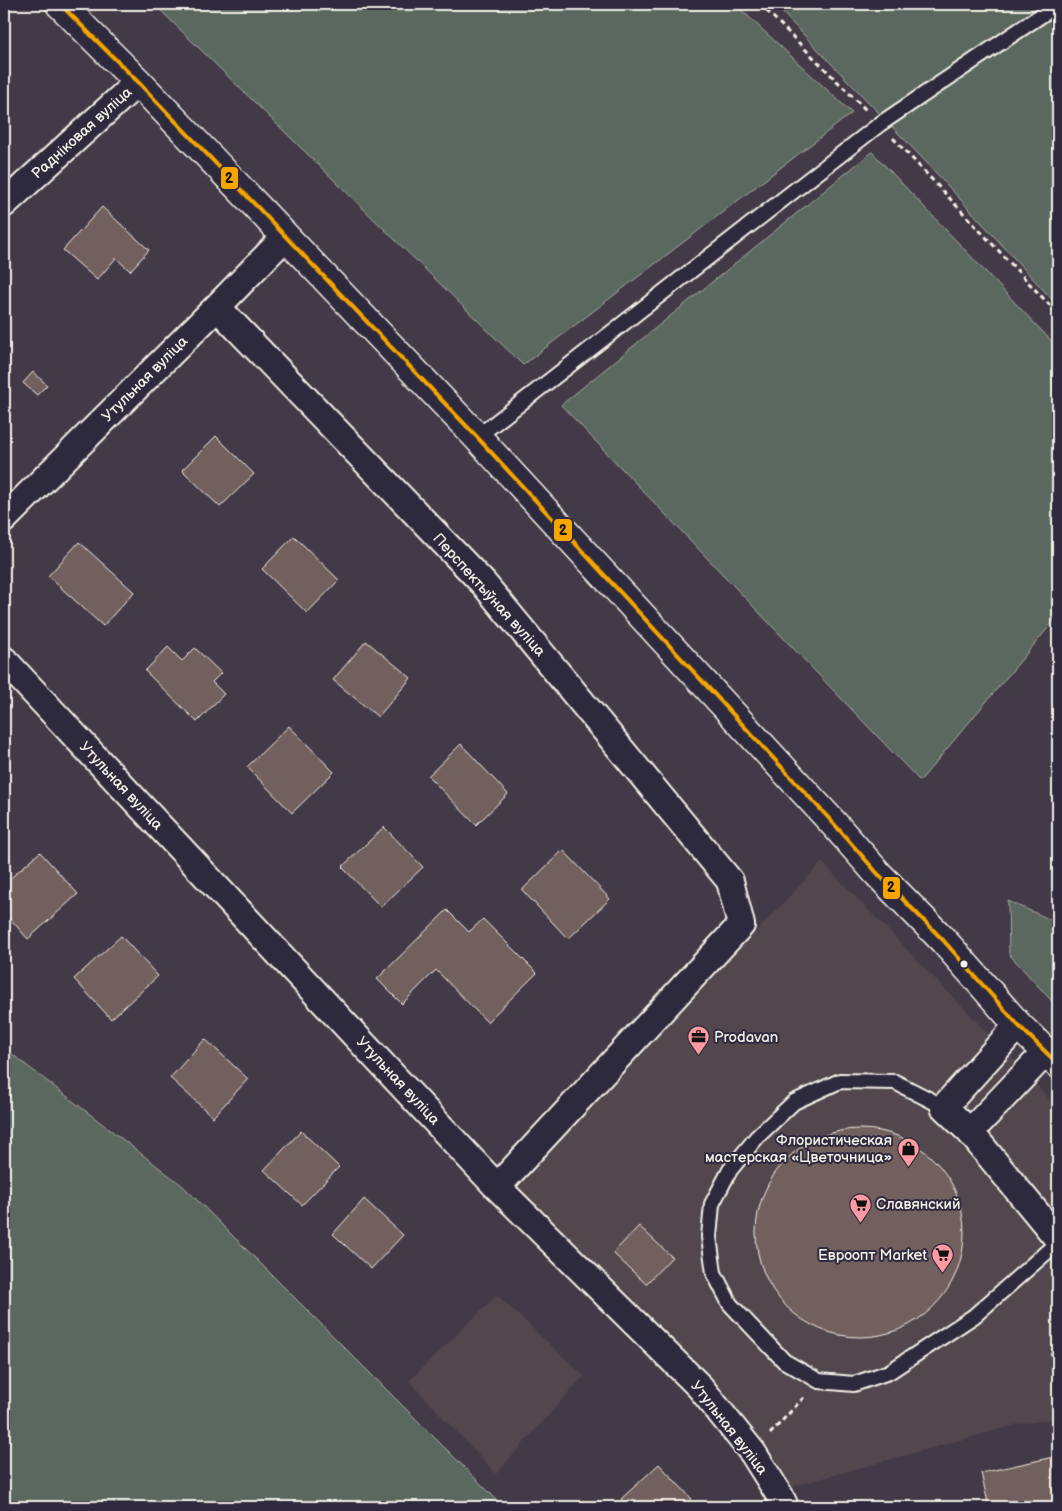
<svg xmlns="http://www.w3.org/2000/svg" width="1062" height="1511" font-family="'Balsamiq Sans',sans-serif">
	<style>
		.built { fill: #51464e }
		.green { fill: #5a675e; stroke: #a7aca3 }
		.building { fill: #72615f; stroke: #f4f1e8 }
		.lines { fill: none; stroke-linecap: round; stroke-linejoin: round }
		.lane-casing { stroke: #f4f1e8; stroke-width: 18 }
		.street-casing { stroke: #f4f1e8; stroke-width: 30 }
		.secondary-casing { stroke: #f4f1e8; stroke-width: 31 }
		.path { stroke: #f4f1e8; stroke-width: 3; stroke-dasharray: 5 4; stroke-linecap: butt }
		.lane { stroke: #2f2a3d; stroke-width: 14 }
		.street { stroke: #2f2a3d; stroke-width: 26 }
		.secondary { stroke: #2f2a3d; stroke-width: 28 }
		.bus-1-casing { stroke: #2f2a3d; stroke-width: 8 }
		.bus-1 { stroke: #f7a600; stroke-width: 4 }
		.bus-dot { fill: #f4f1e8; stroke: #2f2a3d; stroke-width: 2 }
		.labels { text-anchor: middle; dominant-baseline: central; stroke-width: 4; stroke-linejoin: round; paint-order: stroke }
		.street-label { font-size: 15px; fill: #f4f1e8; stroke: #2f2a3d }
		.poi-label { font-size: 15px; fill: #f4f1e8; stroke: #2f2a3d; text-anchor: start }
		.line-badge { stroke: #2f2a3d; stroke-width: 2 }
		.pale-badge-label { font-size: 14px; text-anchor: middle; font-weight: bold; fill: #111 }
	</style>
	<rect width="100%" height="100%" fill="#433a47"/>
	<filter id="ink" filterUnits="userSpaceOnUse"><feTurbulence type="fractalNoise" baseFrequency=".02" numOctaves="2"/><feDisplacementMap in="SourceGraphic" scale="10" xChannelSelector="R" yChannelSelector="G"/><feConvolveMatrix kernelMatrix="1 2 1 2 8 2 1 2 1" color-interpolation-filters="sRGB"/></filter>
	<g filter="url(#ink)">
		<path class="built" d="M822,862l194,200 42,47v309l-43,7 -232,64 -270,-302z
			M497,1295l87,81 -88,98 -87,-93z"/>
		<path class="green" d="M154,4h581l117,109 -329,252z
			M774,4h284v302l-132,-144z
			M872,152l186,196v268l-138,165 -359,-376z
			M1008,901l50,22v85l-49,-54z
			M4,1048l179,138 321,321h-500z"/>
		<path class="building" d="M102,207l47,43 -19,21 -14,-13 -19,22 -34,-30z
			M33,372l14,13 -10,10 -14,-12z
			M216,436l38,38 -34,33 -38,-37z
			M294,536l45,44 -32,33 -45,-44z
			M79,542l55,50 -31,34 -55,-50z
			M366,641l45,37 -33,39 -45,-37z
			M168,647l14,14 13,-13 26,25 -9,9 12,12 -27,28 -52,-51z
			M289,726l45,46 -42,41 -45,-46z
			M461,744l47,50 -32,31 -48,-49z
			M384,827l39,40 -42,40 -39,-40z
			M563,850l47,49 -42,40 -46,-49z
			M40,852l38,42 -50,45 -24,-27v-28z
			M447,910l22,22 14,-13 54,54 -50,49 -51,-52 -34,34 -25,-25z
			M121,936l37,40 -47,43 -37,-40z
			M205,1039l43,40 -35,38 -43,-39z
			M756 1233a104 104 0 1 1 208 0a104 104 0 1 1-208 0Z
			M301,1131l38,36 -37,38 -38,-35z
			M364,1199l39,36 -32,34 -38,-35z
			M639,1226l33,31 -26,27 -33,-31z
			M1058,1348v18l-8,-13z
			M1058,1456v51h-69l-8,-34z
			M659,1464l33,35 -9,8h-54l-8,-8z"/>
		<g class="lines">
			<defs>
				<path id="lane" d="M477,437l403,-313 178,-120
					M944,1107l-49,-25 -55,-1 -46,21 -37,35 -27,33 -18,34 -3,33 5,36 16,31 54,57 35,20 35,3 35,-12 85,-56 84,-74"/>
				<path id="street" d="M4,204l134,-122
					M217,307l267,277 246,297 11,44 -244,262
					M4,519l213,-212 68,-70
					M4,660l493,527 203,200 53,66 27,43 5,11
					M1018,1025l-74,82 26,25 88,107
					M970,1132l76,-80"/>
				<path id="secondary" d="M60,4l78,78 339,355 358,388 43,49 65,66 75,85 40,39"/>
			</defs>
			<use href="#lane" class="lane-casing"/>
			<use href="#street" class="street-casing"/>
			<use href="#secondary" class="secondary-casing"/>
			<path class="path" d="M760,4l106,106
				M893,138l165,176
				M770,1434l35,-38"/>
			<use href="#lane" class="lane"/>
			<use href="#street" class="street"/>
			<use href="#secondary" class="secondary"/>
			<defs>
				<path id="bus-1" d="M60,4l78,78 339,355 358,388 43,49 65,66 75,85 40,39"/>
			</defs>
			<use href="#bus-1" class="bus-1-casing"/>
			<use href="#bus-1" class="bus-1"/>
		</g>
	</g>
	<defs>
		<symbol id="office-pin" viewBox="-11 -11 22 30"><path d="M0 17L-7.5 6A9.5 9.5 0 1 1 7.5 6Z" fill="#ff9aa2" stroke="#2f2a3d"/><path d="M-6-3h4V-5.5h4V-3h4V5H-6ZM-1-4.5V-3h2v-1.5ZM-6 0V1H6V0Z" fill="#111"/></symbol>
		<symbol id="shop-pin" viewBox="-11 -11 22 30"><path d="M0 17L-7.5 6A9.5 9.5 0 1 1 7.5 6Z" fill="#ff9aa2" stroke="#2f2a3d"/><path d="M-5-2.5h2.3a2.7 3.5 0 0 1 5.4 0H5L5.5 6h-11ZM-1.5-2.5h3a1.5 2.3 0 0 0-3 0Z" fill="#111"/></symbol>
		<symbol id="supermarket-pin" viewBox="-11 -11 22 30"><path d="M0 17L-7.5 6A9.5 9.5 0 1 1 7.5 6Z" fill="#ff9aa2" stroke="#2f2a3d"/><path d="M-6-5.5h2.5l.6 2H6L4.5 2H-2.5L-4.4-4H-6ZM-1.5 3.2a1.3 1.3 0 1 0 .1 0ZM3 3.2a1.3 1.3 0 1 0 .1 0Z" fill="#111"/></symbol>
	</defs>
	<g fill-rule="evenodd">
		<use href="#office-pin" x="686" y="1024" width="25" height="34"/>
		<use href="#shop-pin" x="896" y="1136" width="25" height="34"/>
		<use href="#supermarket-pin" x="848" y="1192" width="25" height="34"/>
		<use href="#supermarket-pin" x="930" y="1242" width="25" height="34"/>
	</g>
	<circle class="bus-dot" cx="964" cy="964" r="4.5"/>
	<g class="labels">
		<g class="street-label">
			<text transform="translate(82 133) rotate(-42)">Радніковая вуліца</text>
			<text transform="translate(145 379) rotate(-45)">Утульная вуліца</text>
			<text transform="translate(489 595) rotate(48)">Перспектыўная вуліца</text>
			<text transform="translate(121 786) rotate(47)">Утульная вуліца</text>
			<text transform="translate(398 1081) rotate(47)">Утульная вуліца</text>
			<text transform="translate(729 1428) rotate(52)">Утульная вуліца</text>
		</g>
		<g class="poi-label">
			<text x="714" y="1037">Prodavan</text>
			<text x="892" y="1140" text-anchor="end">Флористическая<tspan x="892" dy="17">мастерская «Цветочница»</tspan></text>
			<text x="876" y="1204">Славянский</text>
			<text x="927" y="1255" text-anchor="end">Евроопт Market</text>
		</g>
	</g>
	<g class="line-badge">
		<rect x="220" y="166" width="19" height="24" rx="5" fill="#f7a600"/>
		<rect x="553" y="518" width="20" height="24" rx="5" fill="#f7a600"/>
		<rect x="882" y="876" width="19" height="24" rx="5" fill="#f7a600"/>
	</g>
	<g class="pale-badge-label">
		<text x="229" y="183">2</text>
		<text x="563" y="535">2</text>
		<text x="891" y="892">2</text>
	</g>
	<rect width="1062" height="1511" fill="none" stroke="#2f2a3d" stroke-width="20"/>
	<rect x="10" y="10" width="1042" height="1491" fill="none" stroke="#f4f1e8" stroke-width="2" filter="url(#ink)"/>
</svg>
